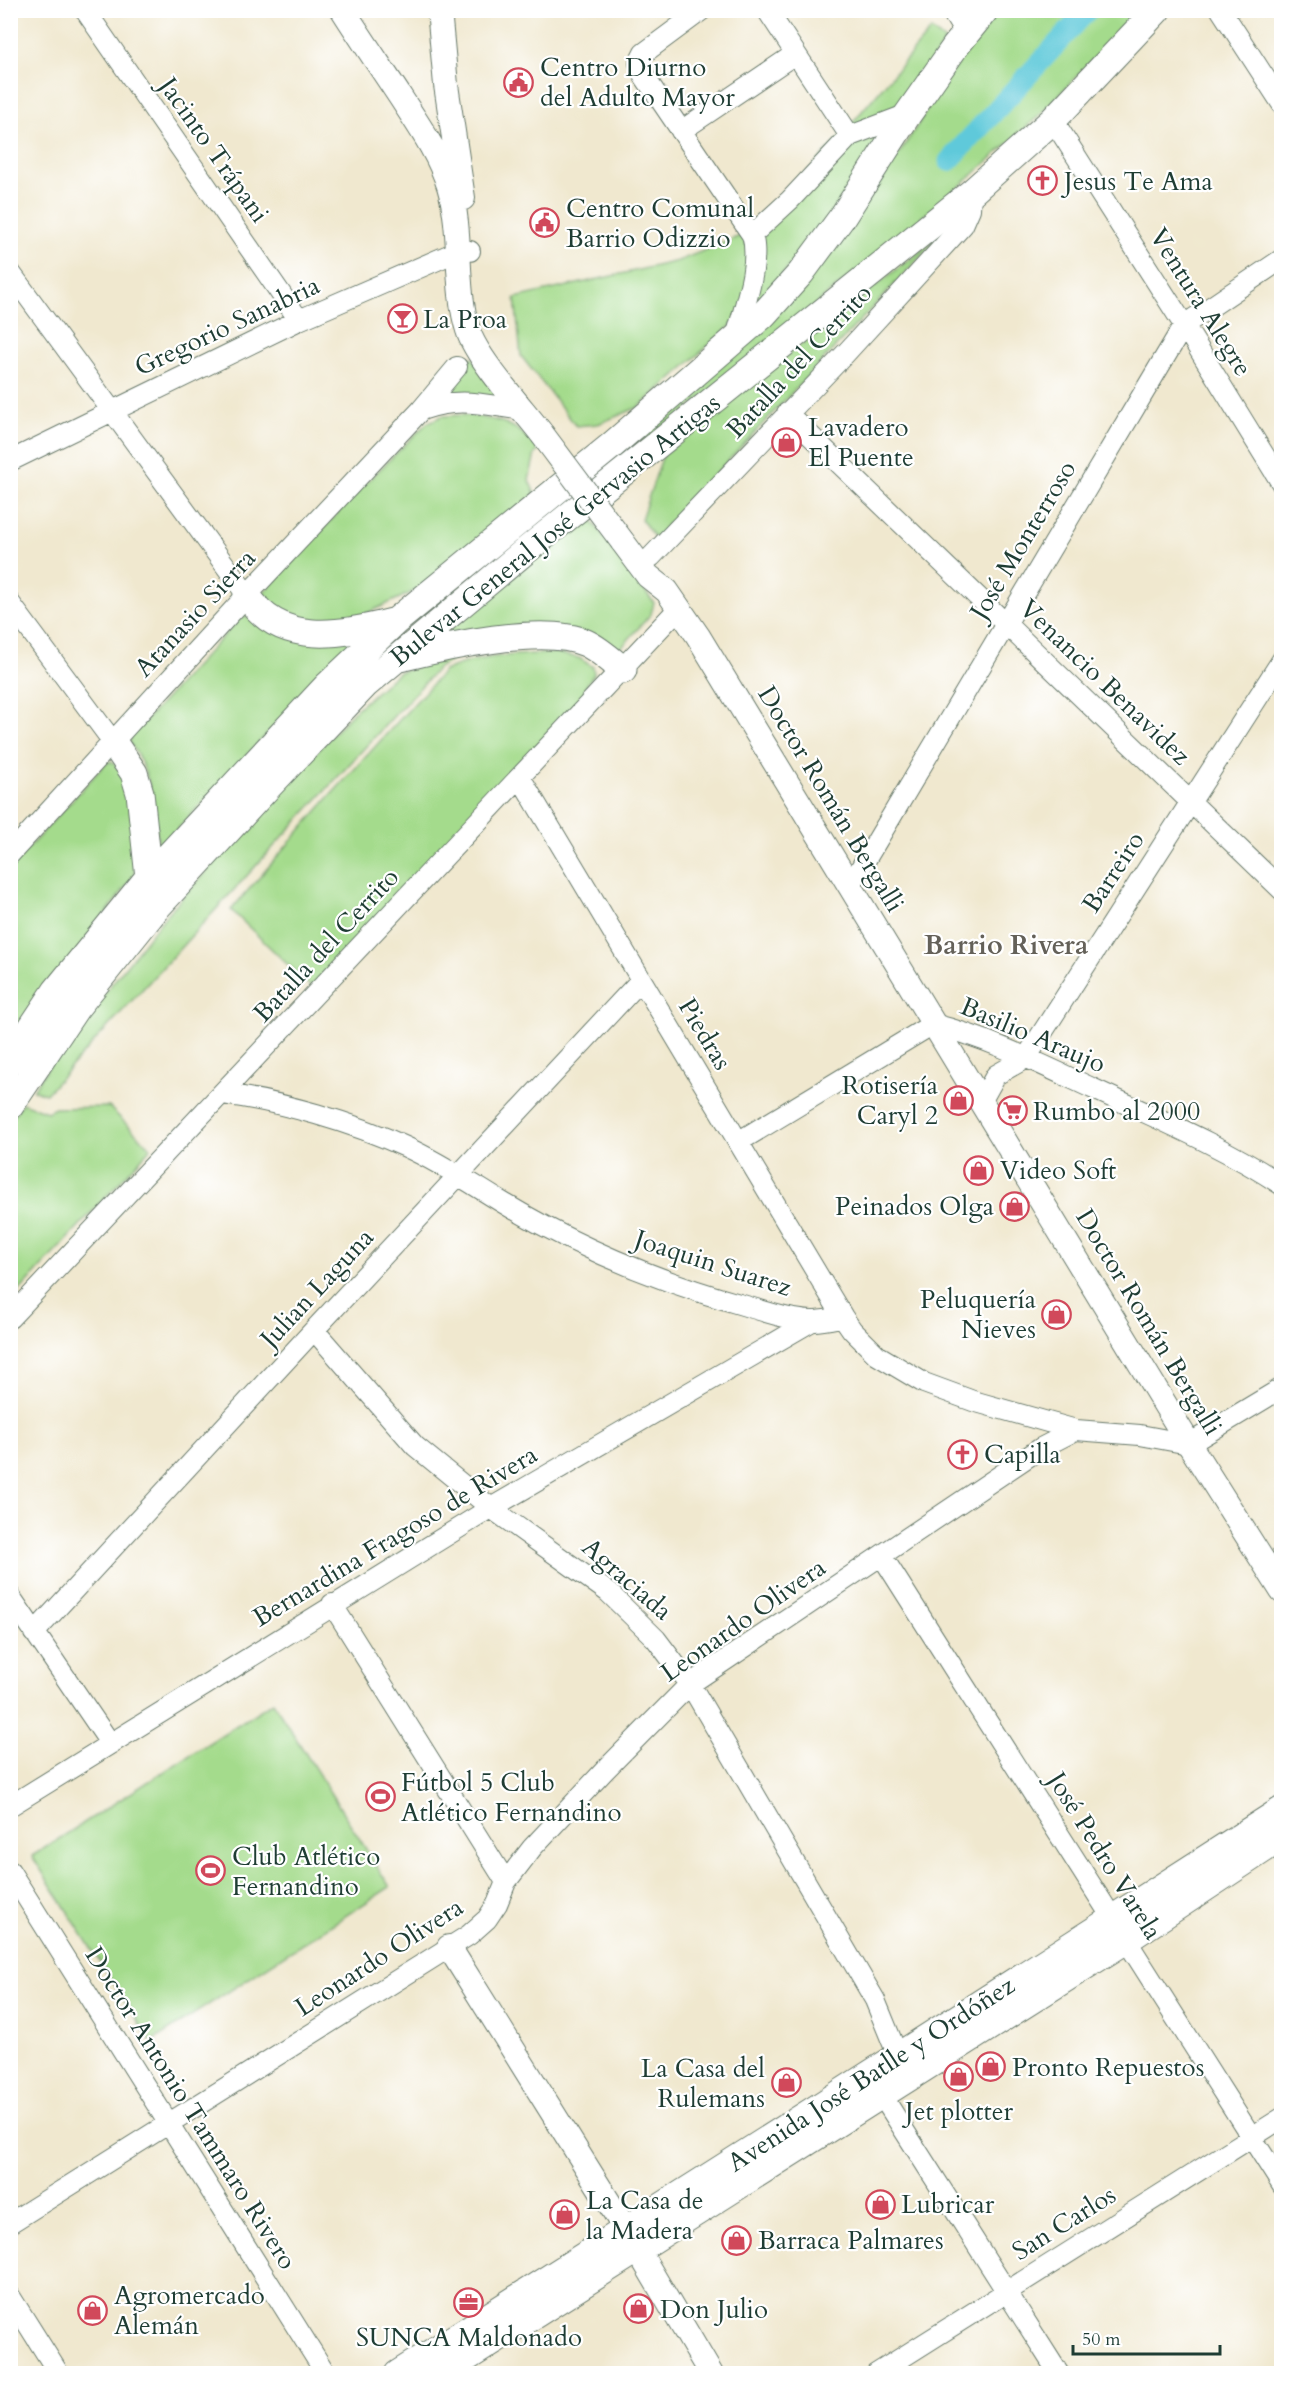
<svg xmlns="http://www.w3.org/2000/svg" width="1292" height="2384" font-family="Cardo,serif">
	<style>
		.green { fill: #a4db8c; stroke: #628c60; stroke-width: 1.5 }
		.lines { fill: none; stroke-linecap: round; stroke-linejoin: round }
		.canal { stroke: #5fc9da; stroke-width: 21 }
		.minor-casing { stroke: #68796a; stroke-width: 22 }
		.tertiary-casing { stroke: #68796a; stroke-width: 26 }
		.secondary-casing { stroke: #68796a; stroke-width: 29 }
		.minor { stroke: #fff; stroke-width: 20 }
		.tertiary { stroke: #fff; stroke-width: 24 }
		.secondary { stroke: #fff; stroke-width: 27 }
		.tertiary-bridge-casing { stroke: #68796a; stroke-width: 26; stroke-linecap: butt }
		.tertiary-bridge { stroke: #fff; stroke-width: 24 }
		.labels { text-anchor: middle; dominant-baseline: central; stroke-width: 4.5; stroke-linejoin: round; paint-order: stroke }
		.poi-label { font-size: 26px; fill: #1f3d34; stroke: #fff; text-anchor: start }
		.street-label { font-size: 26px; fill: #1f3d34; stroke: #fff }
		.neighbourhood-label { font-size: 27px; font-weight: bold; fill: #646159; stroke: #fff }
	</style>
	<rect width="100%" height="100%" fill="#fff"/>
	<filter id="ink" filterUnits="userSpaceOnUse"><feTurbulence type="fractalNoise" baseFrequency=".0167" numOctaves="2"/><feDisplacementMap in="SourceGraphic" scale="12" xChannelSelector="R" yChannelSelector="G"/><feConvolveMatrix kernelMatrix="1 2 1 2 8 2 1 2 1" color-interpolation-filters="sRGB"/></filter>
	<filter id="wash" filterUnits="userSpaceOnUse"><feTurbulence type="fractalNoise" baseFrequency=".008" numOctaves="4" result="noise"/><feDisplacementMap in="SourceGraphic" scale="24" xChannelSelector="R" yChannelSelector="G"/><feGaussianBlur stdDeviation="1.35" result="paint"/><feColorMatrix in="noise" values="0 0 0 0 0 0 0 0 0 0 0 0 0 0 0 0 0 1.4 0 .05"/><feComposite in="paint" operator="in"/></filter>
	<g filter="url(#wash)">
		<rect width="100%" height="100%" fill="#f0e8cf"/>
		<path class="green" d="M999,11h140l-100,105 -80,71 -340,278 -7,-9 215,-198 63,-90 76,-119z
			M931,30l14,11 -112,171 -43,54 -47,49 -104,92 -41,17 -22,2 -55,-70 -6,-58 163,-37 62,-25 16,-10 79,-83z
			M942,234l-287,304 -14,-19 22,-64 93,-76z
			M472,357l31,40h-60l22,-34z
			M464,415c34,4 53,7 75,35l-4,4 -6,26 6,14 -116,95 -56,26 -41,8 -43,-10 -18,-18 104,-111 62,-61 15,-7z
			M587,514l67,89 -3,11 -30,34 -177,-11 -2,-5z
			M244,616l111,24 -196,209c-6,-42 -4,-69 -29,-106l1,-7 109,-118z
			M556,653l23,5 14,9 1,7 -10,15 2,5 -275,293 -80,-77 99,-114 114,-125c33,-17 75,-16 112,-18z
			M459,656l-21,12 -392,426 -13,-4 25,-38 109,-138 186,-202 46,-40z
			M111,761l14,13 11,75 -2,27 -123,165v-174l94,-103z
			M22,1103l25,9 8,-4 54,-1 42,41 -140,152 -1,-179z
			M273,1702l117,185 -239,155 -119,-186z"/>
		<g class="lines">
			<path class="canal" d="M949,161l139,-151"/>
		</g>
	</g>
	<g filter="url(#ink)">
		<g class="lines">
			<defs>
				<path id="minor" d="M85,10l214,310
					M702,10l-58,43 -5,10 5,13 108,159c9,28 -9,74 -16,103
					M767,10l83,126
					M951,10l14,23
					M1221,10l61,94
					M1053,120l131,205 98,159
					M681,131l114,-77
					M752,235l38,-35 60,-64 58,-22
					M10,272l237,323
					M421,410c40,-14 63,-5 103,0
					M787,413l495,477
					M10,461l289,-141 159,-69h12
					M651,557l194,-203 118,-129 7,-16 1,-16
					M10,603l103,139
					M520,777l323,540 9,13 25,25 47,28 49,18 103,29 64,5 49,9 93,-56
					M10,854l237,-259 174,-185 36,-43
					M850,886l334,-561 98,-66
					M223,1094c59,8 129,28 183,53 33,15 63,35 94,54 76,46 160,81 246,105 21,6 43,14 66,15 10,0 21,-3 31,-4
					M981,1102l15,-27 30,-17 256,-398
					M738,1142l195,-118c56,14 109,41 161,65 64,30 129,57 188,96
					M10,1318l669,-710
					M314,1330l101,116 76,62 117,84 48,47 34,45 185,316 23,56
					M882,1556l400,629
					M10,1596l100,147
					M332,1604l174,278
					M34,1633l280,-303 327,-350
					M10,1806l481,-298 321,-187
					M10,1871l316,503
					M881,2094l178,280
					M10,2223l459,-288 18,-16 10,-15 9,-22 26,-34 73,-78 85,-86 351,-236 35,-18
					M10,2296l49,78
					M876,2374l406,-256"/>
				<path id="tertiary" d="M343,10c19,30 39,59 58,88 18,28 38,56 48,88 14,46 5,100 19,144 8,28 55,79 74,104
					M439,10l7,75 17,113
					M622,541l26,35 19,15 31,45 491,808 93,147
					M449,1947l177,283 85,144"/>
				<path id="secondary" d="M247,595c32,52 95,40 145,27
					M400,658c43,-11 145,-34 186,-15 13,6 25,17 37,27
					M113,742l21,31 6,20 9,84
					M10,1060l46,-69 93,-114 179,-192 68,-64 215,-175 152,-131 38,-42 42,-57 65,-102 47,-67 30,-37
					M10,1106l66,-98 82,-102 108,-117 99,-104 159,-133 447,-359 82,-73 104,-110
					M398,2374l435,-276 449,-288
					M441,2374l685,-434 156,-103"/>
			</defs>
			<use href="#minor" class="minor-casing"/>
			<use href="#tertiary" class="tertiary-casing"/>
			<use href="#secondary" class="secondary-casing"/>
			<use href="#minor" class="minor"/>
			<use href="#tertiary" class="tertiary"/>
			<use href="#secondary" class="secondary"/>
			<defs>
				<path id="tertiary-bridge" d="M542,434l80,107"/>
			</defs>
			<use href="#tertiary-bridge" class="tertiary-bridge-casing"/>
			<use href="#tertiary-bridge" class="tertiary-bridge"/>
		</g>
	</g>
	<defs>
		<symbol id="civic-ring" viewBox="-11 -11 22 22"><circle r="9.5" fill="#fff" stroke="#d1495b" stroke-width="1.5"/><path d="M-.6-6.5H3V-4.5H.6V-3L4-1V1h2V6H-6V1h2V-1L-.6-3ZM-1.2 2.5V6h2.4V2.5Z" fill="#d1495b"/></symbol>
		<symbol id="church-ring" viewBox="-11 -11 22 22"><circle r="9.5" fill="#fff" stroke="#d1495b" stroke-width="1.5"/><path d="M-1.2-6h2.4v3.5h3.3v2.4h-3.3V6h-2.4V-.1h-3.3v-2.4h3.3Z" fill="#d1495b"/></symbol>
		<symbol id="bar-ring" viewBox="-11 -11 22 22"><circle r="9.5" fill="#fff" stroke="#d1495b" stroke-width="1.5"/><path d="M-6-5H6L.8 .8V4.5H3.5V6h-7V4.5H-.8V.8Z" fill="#d1495b"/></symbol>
		<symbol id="shop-ring" viewBox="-11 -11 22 22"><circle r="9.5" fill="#fff" stroke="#d1495b" stroke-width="1.5"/><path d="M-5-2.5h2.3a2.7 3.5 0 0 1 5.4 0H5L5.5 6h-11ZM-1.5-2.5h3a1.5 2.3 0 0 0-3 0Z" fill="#d1495b"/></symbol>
		<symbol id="supermarket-ring" viewBox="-11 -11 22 22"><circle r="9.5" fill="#fff" stroke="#d1495b" stroke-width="1.5"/><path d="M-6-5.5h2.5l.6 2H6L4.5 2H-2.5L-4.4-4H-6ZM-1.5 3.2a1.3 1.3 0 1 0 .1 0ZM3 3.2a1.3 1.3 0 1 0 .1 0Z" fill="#d1495b"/></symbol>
		<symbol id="stadium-ring" viewBox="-11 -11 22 22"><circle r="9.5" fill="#fff" stroke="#d1495b" stroke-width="1.5"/><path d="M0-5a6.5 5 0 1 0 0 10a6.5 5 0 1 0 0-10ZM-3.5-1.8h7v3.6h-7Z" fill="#d1495b"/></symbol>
		<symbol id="office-ring" viewBox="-11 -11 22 22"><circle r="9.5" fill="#fff" stroke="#d1495b" stroke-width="1.5"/><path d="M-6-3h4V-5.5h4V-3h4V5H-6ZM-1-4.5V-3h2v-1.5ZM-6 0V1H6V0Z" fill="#d1495b"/></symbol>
	</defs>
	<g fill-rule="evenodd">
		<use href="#civic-ring" x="502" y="66" width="33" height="33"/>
		<use href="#church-ring" x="1026" y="164" width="33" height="33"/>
		<use href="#civic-ring" x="528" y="206" width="33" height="33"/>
		<use href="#bar-ring" x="386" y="302" width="33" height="33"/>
		<use href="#shop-ring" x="770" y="426" width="33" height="33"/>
		<use href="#shop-ring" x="942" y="1084" width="33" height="33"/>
		<use href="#supermarket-ring" x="996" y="1094" width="33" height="33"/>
		<use href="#shop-ring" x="962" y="1154" width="33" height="33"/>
		<use href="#shop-ring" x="998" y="1190" width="33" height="33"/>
		<use href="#shop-ring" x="1040" y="1298" width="33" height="33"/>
		<use href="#church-ring" x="946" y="1438" width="33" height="33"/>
		<use href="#stadium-ring" x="364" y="1780" width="33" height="33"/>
		<use href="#stadium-ring" x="194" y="1854" width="33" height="33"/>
		<use href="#shop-ring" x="974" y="2050" width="33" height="33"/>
		<use href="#shop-ring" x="942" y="2060" width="33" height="33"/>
		<use href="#shop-ring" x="770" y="2066" width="33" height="33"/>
		<use href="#shop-ring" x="864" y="2188" width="33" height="33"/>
		<use href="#shop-ring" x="548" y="2198" width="33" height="33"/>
		<use href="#shop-ring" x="720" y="2224" width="33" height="33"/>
		<use href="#office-ring" x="452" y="2286" width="33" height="33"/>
		<use href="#shop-ring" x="622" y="2292" width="33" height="33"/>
		<use href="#shop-ring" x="76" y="2294" width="33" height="33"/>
	</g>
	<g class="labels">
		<g class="poi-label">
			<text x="540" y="67">Centro Diurno<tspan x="540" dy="30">del Adulto Mayor</tspan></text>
			<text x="1064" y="181">Jesus Te Ama</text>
			<text x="566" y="208">Centro Comunal<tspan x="566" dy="30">Barrio Odizzio</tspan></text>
			<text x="423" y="319">La Proa</text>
			<text x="808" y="427">Lavadero<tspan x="808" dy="30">El Puente</tspan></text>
			<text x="938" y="1085" text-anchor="end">Rotisería<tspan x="938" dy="30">Caryl 2</tspan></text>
			<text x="1033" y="1111">Rumbo al 2000</text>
			<text x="1000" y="1170">Video Soft</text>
			<text x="994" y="1206" text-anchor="end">Peinados Olga</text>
			<text x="1036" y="1299" text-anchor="end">Peluquería<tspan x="1036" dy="30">Nieves</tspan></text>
			<text x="984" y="1454">Capilla</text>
			<text x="401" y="1782">Fútbol 5 Club<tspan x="401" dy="30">Atlético Fernandino</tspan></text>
			<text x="232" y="1856">Club Atlético<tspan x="232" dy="30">Fernandino</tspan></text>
			<text x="1012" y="2067">Pronto Repuestos</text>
			<text x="765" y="2068" text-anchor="end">La Casa del<tspan x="765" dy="30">Rulemans</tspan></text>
			<text x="959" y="2111" text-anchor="middle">Jet plotter</text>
			<text x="586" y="2200">La Casa de<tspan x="586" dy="30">la Madera</tspan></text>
			<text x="901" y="2204">Lubricar</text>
			<text x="758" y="2240">Barraca Palmares</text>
			<text x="114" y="2295">Agromercado<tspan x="114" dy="30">Alemán</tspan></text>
			<text x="660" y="2309">Don Julio</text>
			<text x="469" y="2337" text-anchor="middle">SUNCA Maldonado</text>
		</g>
		<g class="street-label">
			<text transform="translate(214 150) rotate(55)">Jacinto Trápani</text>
			<text transform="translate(1201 302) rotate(58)">Ventura Alegre</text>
			<text transform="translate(227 326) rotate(-25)">Gregorio Sanabria</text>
			<text transform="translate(799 361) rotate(-47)">Batalla del Cerrito</text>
			<text transform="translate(555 530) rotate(-39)">Bulevar General José Gervasio Artigas</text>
			<text transform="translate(1023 540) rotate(-59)">José Monterroso</text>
			<text transform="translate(195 613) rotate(-47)">Atanasio Sierra</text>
			<text transform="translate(1105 682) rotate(44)">Venancio Benavidez</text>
			<text transform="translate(831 799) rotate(59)">Doctor Román Bergalli</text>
			<text transform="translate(1113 872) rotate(-57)">Barreiro</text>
			<text transform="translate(326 945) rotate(-47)">Batalla del Cerrito</text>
			<text transform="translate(705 1034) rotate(59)">Piedras</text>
			<text transform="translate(1033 1035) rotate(23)">Basilio Araujo</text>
			<text transform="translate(713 1263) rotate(18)">Joaquin Suarez</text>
			<text transform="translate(317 1288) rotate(-47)">Julian Laguna</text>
			<text transform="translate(1149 1322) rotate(59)">Doctor Román Bergalli</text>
			<text transform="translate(395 1536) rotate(-31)">Bernardina Fragoso de Rivera</text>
			<text transform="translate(627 1579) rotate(41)">Agraciada</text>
			<text transform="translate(743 1620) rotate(-35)">Leonardo Olivera</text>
			<text transform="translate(1105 1856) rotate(58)">José Pedro Varela</text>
			<text transform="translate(379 1957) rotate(-33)">Leonardo Olivera</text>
			<text transform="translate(871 2074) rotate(-33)">Avenida José Batlle y Ordóñez</text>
			<text transform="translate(191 2108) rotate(58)">Doctor Antonio Tammaro Rivero</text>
			<text transform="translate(1064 2223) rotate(-32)">San Carlos</text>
		</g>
		<g class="neighbourhood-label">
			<text x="1006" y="945">Barrio Rivera</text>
		</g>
	</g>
	<rect width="1292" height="2384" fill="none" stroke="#fff" stroke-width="36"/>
	<path d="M1073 2345v9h147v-9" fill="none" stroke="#1f3d34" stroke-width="3"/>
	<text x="1082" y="2345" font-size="18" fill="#1f3d34" stroke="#ffffff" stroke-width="4.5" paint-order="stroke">50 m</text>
</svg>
